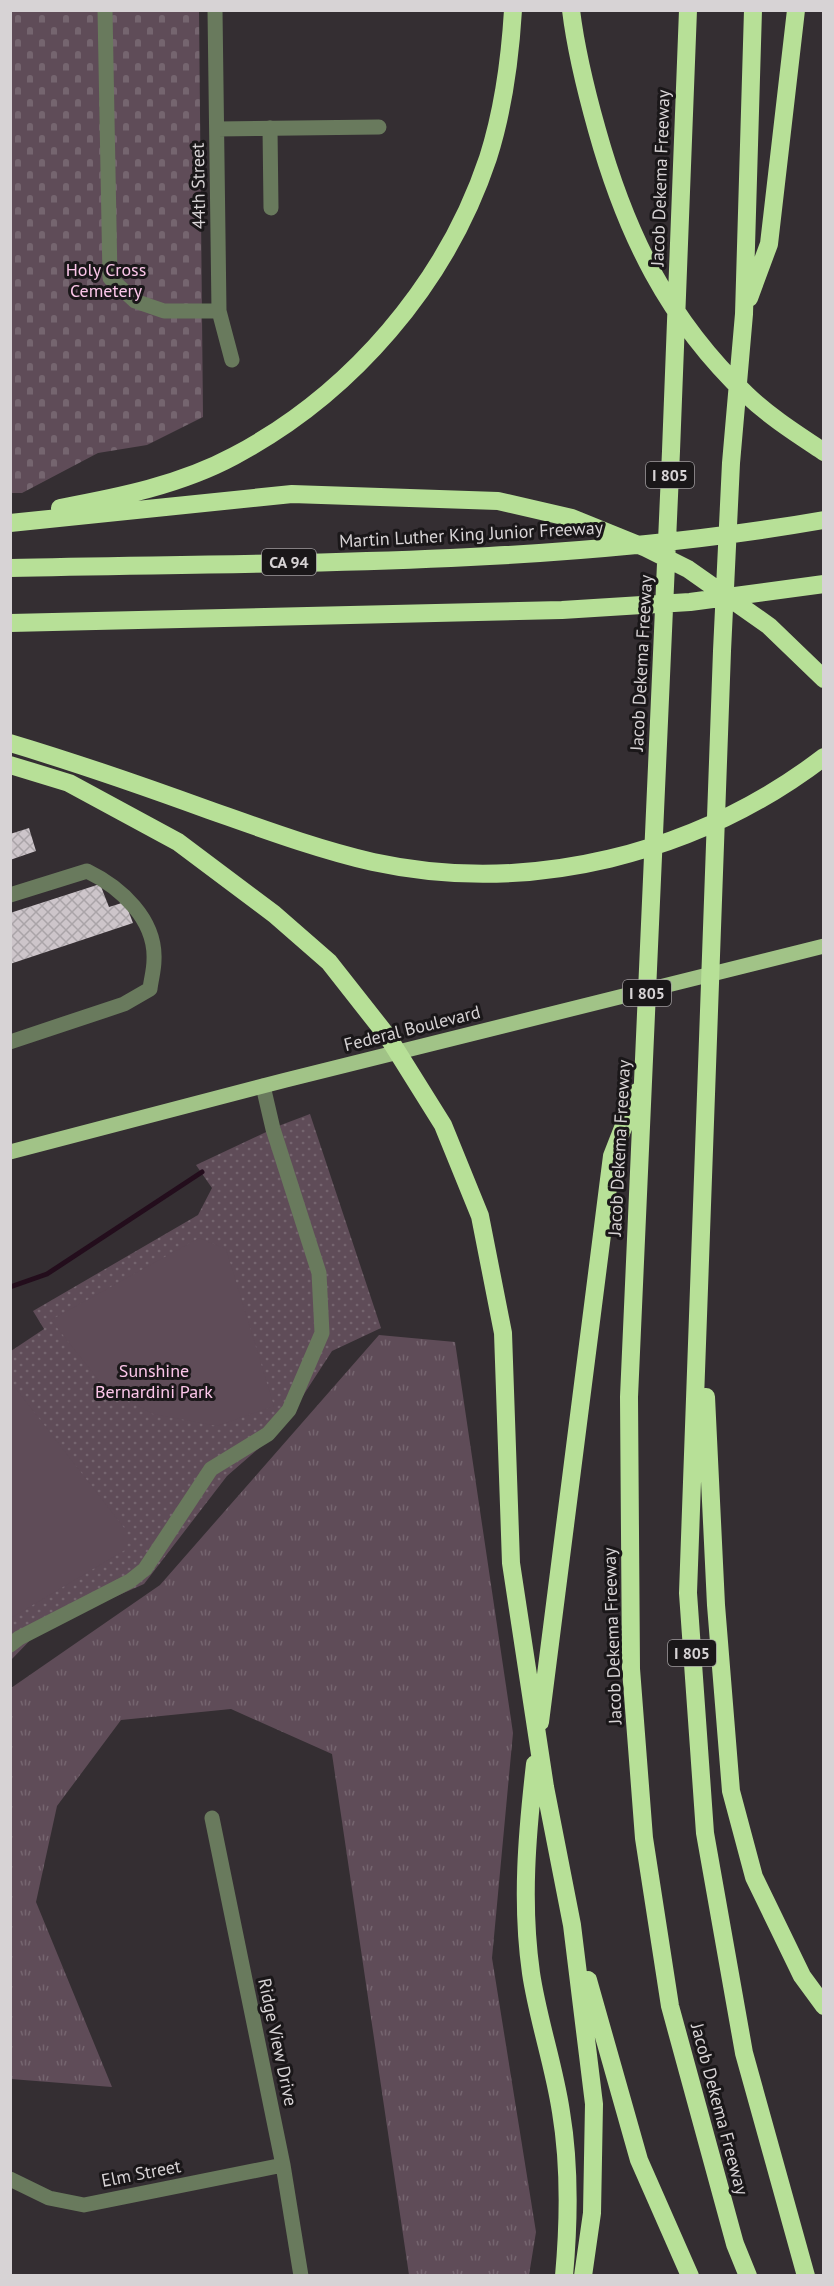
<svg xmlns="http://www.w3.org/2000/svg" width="834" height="2286" font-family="'PT Sans',sans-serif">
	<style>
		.grass { fill: url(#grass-tufts) }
		.cemetery { fill: url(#cemetery-stones) }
		.park { fill: url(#park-dots) }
		.garden { fill: #5f4c58 }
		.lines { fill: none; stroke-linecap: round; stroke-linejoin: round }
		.stream { stroke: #230d1c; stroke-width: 5 }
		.building { fill: url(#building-cross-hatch) }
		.minor { stroke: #697a5d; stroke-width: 15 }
		.major { stroke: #a1c387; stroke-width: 15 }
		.highway { stroke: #b7e097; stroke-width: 18 }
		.labels { text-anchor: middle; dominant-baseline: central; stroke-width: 6; stroke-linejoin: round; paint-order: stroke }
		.shield { fill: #1a1719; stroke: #9e9b9d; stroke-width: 1.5 }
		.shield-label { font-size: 16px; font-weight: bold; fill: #d7d3d5 }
		.street-label { font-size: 18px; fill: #d7d3d5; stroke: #1a1719 }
		.park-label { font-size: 18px; fill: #fcc6e9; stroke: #1a1719 }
	</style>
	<defs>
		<pattern id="grass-tufts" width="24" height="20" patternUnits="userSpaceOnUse" patternTransform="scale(1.5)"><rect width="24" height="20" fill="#5f4c58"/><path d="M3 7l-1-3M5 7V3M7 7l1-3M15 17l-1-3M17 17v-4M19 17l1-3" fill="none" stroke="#75656f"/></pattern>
		<pattern id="cemetery-stones" width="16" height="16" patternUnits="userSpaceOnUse" patternTransform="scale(1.5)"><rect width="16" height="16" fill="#5f4c58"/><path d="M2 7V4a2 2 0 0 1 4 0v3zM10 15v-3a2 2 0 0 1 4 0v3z" fill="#75656f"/></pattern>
		<pattern id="park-dots" width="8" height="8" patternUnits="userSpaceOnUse" patternTransform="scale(1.5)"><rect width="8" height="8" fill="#5f4c58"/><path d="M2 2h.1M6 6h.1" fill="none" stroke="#75656f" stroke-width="1.8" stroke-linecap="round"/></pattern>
		<pattern id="building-cross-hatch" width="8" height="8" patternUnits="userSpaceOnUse" patternTransform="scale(1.5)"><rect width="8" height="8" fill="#cdc5ca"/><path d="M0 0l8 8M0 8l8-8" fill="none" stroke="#aaa4a8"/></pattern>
	</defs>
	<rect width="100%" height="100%" fill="#342e32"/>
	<path class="grass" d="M379,1335l76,7 58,391 -21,225 44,274 -7,43h-120l-77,-521 -101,-45 -110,11 -64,86 -21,96 76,185 -101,-8v-391l149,-103z"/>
	<path class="cemetery" d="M10,11h189l4,406 -56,28 -49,8 -76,40h-12z"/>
	<path class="park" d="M310,1114l71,214 -49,23 -50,77 -55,48 -83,108 -104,46 -29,30v-309l33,-22 -11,-18 165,-96 14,-27 -16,-23 85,-40z"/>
	<path class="garden" d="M199,1238l27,11 48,157 -57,20 -64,-12 -48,-26 -54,-68z
		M10,1381l115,148v21l-114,68z"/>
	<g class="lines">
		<path class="stream" d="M10,1287l37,-13 155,-102"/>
	</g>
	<path class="building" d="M29,828l7,23 -26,9v-26z
		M100,884l9,23 16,-5 8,21 -123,41v-51z"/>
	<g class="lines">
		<path class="minor" d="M105,10l5,268 25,23 29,10h55
			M215,10l4,301 13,49
			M270,128l1,80
			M217,129l162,-2
			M10,895l77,-24c33,16 69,48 67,89 0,10 -3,20 -4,29l-26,15 -114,38
			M10,1645l9,-7 111,-57 15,-12 66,-100 57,-35 21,-24 33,-77 -3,-60 -46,-144 -10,-43
			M212,1818l71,347 18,111
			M10,2179l39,19 35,7 199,-40"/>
		<path class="major" d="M10,1152l276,-72 538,-134"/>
		<path class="highway" d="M571,10c5,41 15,81 26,120 29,104 71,190 150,265 23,22 50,39 77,57
			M688,10l-17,441 -42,946 2,272 13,169 26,168 65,238 13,32
			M753,10l-9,304 -13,149 -9,188 -34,942 17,240 39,220 62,223
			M749,298l20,-54 27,-234
			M60,508c59,-11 120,-23 174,-52 117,-62 212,-172 254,-298 15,-47 22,-98 25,-148
			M10,523l282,-29 206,7 74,17 74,30 42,21 81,57 55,53
			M10,568c272,-6 545,-1 814,-48
			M10,623l552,-13 128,-8 134,-18
			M10,743c67,20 133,43 199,67 54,19 108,39 164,52 157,34 324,-8 451,-105
			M10,765l59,18 109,59 96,72 55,48 59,75 55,88 37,91 23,117 8,230 34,224 27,138 22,179 -2,109 -9,63
			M706,1397l10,208 15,186 23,86 48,99 22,30
			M540,1722l72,-566 25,-64
			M535,1764c-8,70 -14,139 -4,209 7,47 23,92 30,139 9,54 8,109 3,164
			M588,1980l51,180 51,116"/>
	</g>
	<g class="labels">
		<g class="shield">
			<rect x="646" y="462" width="48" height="26" rx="4.5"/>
			<rect x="262" y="549" width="54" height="26" rx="4.5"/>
			<rect x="623" y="980" width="48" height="26" rx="4.5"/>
			<rect x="668" y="1640" width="48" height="26" rx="4.5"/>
		</g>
		<g class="shield-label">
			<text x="670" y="475">I 805</text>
			<text x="289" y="562">CA 94</text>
			<text x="647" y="993">I 805</text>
			<text x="692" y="1653">I 805</text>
		</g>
		<g class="street-label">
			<text transform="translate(660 178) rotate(-88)">Jacob Dekema Freeway</text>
			<text transform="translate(198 186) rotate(-91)">44th Street</text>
			<text transform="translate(471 534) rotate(-3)">Martin Luther King Junior Freeway</text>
			<text transform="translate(641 663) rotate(-87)">Jacob Dekema Freeway</text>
			<text transform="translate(412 1028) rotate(-14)">Federal Boulevard</text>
			<text transform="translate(619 1148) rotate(-87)">Jacob Dekema Freeway</text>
			<text transform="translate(612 1636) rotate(-92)">Jacob Dekema Freeway</text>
			<text transform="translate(278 2042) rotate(78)">Ridge View Drive</text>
			<text transform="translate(720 2109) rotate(75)">Jacob Dekema Freeway</text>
			<text transform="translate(141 2173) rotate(-11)">Elm Street</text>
		</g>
		<g class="park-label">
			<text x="106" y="269">Holy Cross<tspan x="106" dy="21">Cemetery</tspan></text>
			<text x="154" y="1370">Sunshine<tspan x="154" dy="21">Bernardini Park</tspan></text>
		</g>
	</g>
	<rect width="834" height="2286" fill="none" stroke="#d7d3d5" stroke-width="24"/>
</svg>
